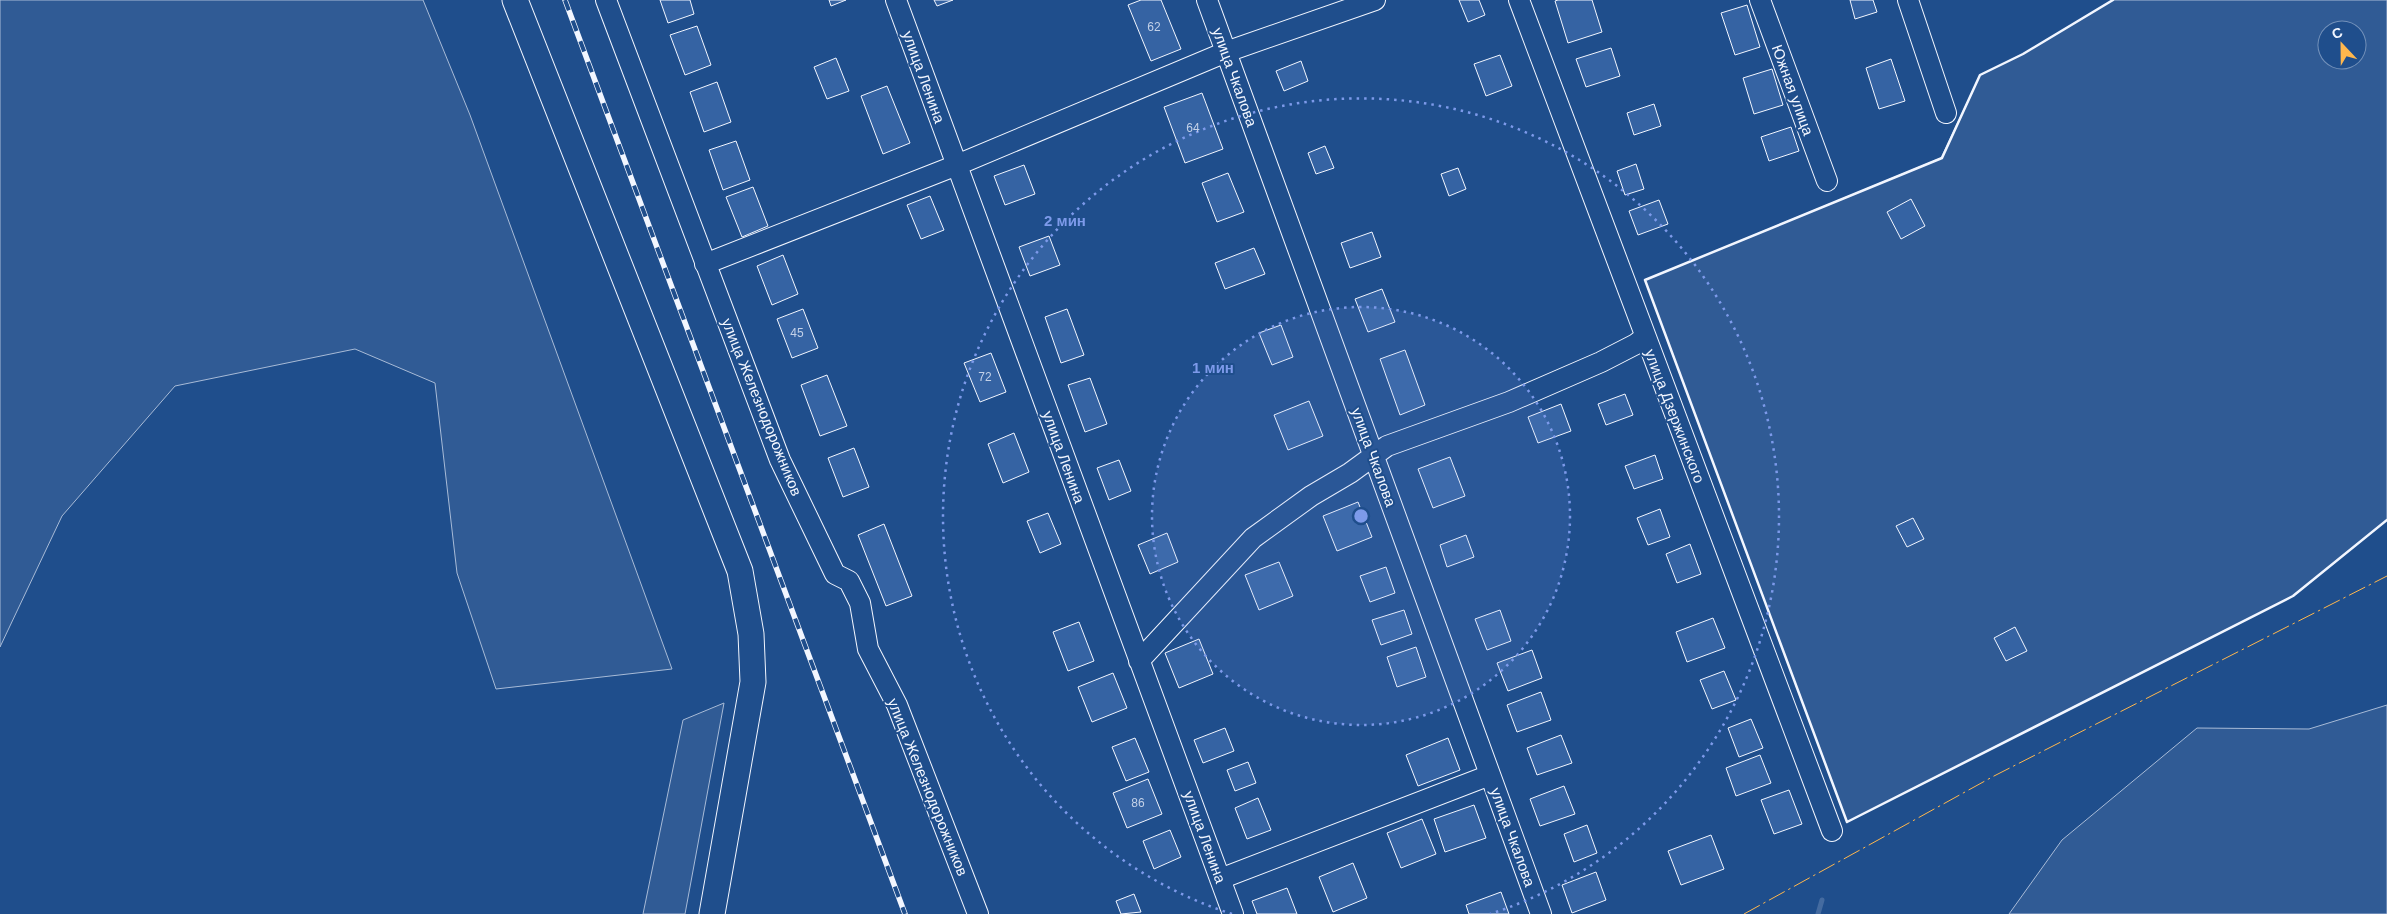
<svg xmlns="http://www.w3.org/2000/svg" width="2387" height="914" font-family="Helvetica,sans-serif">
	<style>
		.green { fill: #305b95; stroke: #a8bbd7; fill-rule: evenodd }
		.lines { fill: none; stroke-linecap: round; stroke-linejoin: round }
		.stream { stroke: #446ba0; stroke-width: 5 }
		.building { fill: #3563a3; stroke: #f2f6ff }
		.minor-casing { stroke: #f2f6ff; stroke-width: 22 }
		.major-casing { stroke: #f2f6ff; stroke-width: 27 }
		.minor { stroke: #1f4e8c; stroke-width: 20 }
		.major { stroke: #1f4e8c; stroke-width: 25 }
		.rail-casing { stroke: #f2f6ff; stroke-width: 5.5 }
		.rail { stroke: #1f4e8c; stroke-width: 4; stroke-dasharray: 11; stroke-linecap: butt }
		.wall { stroke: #f2f6ff; stroke-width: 2.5 }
		.power { stroke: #ffb74d; stroke-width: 1; stroke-dasharray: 18 4 2.5 4; stroke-linecap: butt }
		.ring { fill: none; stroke: #7d9aea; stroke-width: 2.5; stroke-dasharray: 2.5 5 }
		.labels { text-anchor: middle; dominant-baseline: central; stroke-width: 4; stroke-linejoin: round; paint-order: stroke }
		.number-label { font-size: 12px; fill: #c3d1e8 }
		.street-label { font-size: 15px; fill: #f2f6ff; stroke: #1f4e8c }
		.centre { fill: #7d9aea; stroke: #1f4e8c; stroke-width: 2.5 }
		.ring-label { font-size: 15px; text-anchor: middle; font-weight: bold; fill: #7d9aea; stroke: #1f4e8c; stroke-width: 4; stroke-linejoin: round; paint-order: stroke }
	</style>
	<rect width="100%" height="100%" fill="#1f4e8c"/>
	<path class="green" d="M0,0h423l47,115 202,554 -176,20 -39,-116 -22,-190 -80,-34 -180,37 -113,130 -62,131z
		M2113,0h274v520l-94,76 -446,226 -202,-542 296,-122 39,-83 43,-21zM2327,30h30v30h-30z
		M724,703l-39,211h-42l40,-194z
		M2387,705v209h-378l53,-74 135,-112 112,1z"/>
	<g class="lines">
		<path class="stream" d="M1818,914l4,-14"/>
	</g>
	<path class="building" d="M660,0h30l4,14 -26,9z
		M829,0h17l-15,6z
		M934,0h19l-16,6z
		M1141,0h20l20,49 -30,12 -23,-56z
		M1459,0h20l6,15 -17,7z
		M1558,0h34l10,32 -34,11 -13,-42z
		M1850,0h23l4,12 -22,7z
		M1747,5l13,42 -25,8 -14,-42z
		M697,26l14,39 -26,10 -15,-40z
		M1611,48l9,28 -34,11 -10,-28z
		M1500,55l12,31 -26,10 -12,-32z
		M836,58l13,33 -22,8 -13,-32z
		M1891,59l14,42 -26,8 -13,-41z
		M1301,61l7,20 -24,10 -8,-20z
		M1772,69l11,36 -29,9 -11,-36z
		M717,82l14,40 -27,10 -14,-40z
		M887,86l23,57 -27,11 -22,-58z
		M1202,93l21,56 -38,14 -21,-56z
		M1654,104l7,22 -27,9 -7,-22z
		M1791,127l8,24 -30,10 -8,-24z
		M736,141l14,39 -27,10 -14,-40z
		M1325,146l9,22 -18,6 -8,-21z
		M1636,164l8,25 -19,6 -8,-24z
		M1024,165l11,29 -30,11 -11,-29z
		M1458,168l8,21 -17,7 -8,-22z
		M1228,173l16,39 -27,10 -15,-39z
		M753,187l15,39 -26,11 -16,-40z
		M930,196l14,34 -23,9 -14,-34z
		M1911,199l14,27 -24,13 -14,-27z
		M1659,200l9,24 -30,11 -9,-24z
		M1372,232l9,25 -31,11 -9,-25z
		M1049,236l11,29 -30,11 -11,-29z
		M1254,248l11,26 -40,15 -10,-26z
		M783,255l15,39 -26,11 -15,-39z
		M1382,289l13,33 -27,10 -13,-33z
		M803,309l15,39 -26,10 -15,-39z
		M1067,309l17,46 -23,8 -16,-46z
		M1281,325l12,32 -21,8 -13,-32z
		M1405,350l20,55 -25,10 -20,-56z
		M991,353l15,39 -26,10 -16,-39z
		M827,375l20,51 -27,10 -19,-51z
		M1090,378l17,46 -22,8 -17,-47z
		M1625,394l8,21 -27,10 -8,-21z
		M1309,401l14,35 -35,14 -14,-35z
		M1561,404l10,27 -33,12 -10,-26z
		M1014,433l15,39 -26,11 -15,-39z
		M854,448l15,39 -26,10 -15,-39z
		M1655,455l8,24 -29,10 -9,-23z
		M1450,457l15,39 -32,12 -15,-39z
		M1119,460l12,31 -22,9 -12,-32z
		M1358,502l14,35 -35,14 -14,-35z
		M1660,509l10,28 -22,8 -11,-27z
		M1048,513l13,31 -21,9 -13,-32z
		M1913,518l11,21 -17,8 -11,-21z
		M884,524l28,72 -26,10 -28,-71z
		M1167,533l11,29 -28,12 -12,-29z
		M1466,535l8,22 -27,10 -7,-22z
		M1690,544l11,30 -24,9 -11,-29z
		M1279,562l14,34 -34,14 -14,-35z
		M1386,567l9,26 -25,9 -10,-26z
		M1404,610l8,24 -31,11 -9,-25z
		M1500,610l11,31 -24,9 -12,-31z
		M1713,618l12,30 -38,14 -11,-30z
		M1079,622l15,39 -26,10 -15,-39z
		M2015,627l12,24 -21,10 -12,-23z
		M1199,639l14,35 -34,14 -14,-35z
		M1416,647l10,30 -29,10 -10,-30z
		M1532,650l10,28 -34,13 -11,-28z
		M1724,671l12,29 -24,9 -12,-29z
		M1113,673l14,35 -35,14 -14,-35z
		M1541,692l10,28 -34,12 -10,-27z
		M1751,719l12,29 -24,9 -11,-29z
		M1225,728l9,23 -31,12 -9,-23z
		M1561,735l11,28 -35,12 -10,-27z
		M1135,738l14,34 -23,9 -14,-34z
		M1448,738l12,32 -42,16 -12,-31z
		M1760,755l11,28 -35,13 -10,-28z
		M1248,762l8,21 -21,8 -8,-21z
		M1148,779l14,35 -35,14 -14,-35z
		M1564,786l11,28 -35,12 -10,-27z
		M1789,790l13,34 -28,10 -13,-34z
		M1258,798l13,32 -24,9 -12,-31z
		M1474,805l12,33 -41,14 -11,-33z
		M1422,819l14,35 -35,14 -14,-35z
		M1587,825l10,28 -23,9 -10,-28z
		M1170,830l11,27 -27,12 -11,-28z
		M1711,835l13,34 -43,16 -13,-34z
		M1353,863l14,35 -34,14 -14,-35z
		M1596,872l10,28 -34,13 -10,-28z
		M1287,888l10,26h-40l-5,-13z
		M1501,892l8,22h-40l-3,-9z
		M1134,894l7,18 -20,2 -5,-13z"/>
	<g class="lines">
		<defs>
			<path id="minor" d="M606,0l174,460 55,114 14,7 11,22 8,46 29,56 81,209
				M896,0l337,914
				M1207,0l334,914
				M1519,0l313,831
				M1760,0l67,181
				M1908,0l38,113
				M705,264l252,-99 269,-113 149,-52
				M1139,661l114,-123 58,-42 39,-23 37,-27 122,-44 92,-40 35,-18 9,-7
				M1220,879l270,-104"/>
			<path id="major" d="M515,0l225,571 11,63 2,48 -41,232"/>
		</defs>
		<use href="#minor" class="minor-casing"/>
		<use href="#major" class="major-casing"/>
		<use href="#minor" class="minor"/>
		<use href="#major" class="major"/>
		<defs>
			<path id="rail" d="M565,0l340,914"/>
		</defs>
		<use href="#rail" class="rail-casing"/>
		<use href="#rail" class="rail"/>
		<path class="wall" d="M2113,0l-90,54 -43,21 -38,83 -297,122 202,542 446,-226 94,-76"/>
		<path class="power" d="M1744,914l250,-138 393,-200"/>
	</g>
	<circle cx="1361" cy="516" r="209" fill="#7d9aea" fill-opacity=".12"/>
	<g class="ring">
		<circle cx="1361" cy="516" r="209"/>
		<path d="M1232 914A418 418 0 1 1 1490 914"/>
	</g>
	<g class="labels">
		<g class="number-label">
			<text x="1154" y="27">62</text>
			<text x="1193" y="128">64</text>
			<text x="797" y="333">45</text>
			<text x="985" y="377">72</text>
			<text x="1138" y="803">86</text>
		</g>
		<g class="street-label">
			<text transform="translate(924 77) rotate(70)">улица Ленина</text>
			<text transform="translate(1235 77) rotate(70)">улица Чкалова</text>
			<text transform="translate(1793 90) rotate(70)">Южная улица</text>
			<text transform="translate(762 407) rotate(68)">улица Железнодорожников</text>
			<text transform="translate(1675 416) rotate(69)">улица Дзержинского</text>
			<text transform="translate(1064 457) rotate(70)">улица Ленина</text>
			<text transform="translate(1374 457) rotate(70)">улица Чкалова</text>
			<text transform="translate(928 787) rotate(68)">улица Железнодорожников</text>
			<text transform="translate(1205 837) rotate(70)">улица Ленина</text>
			<text transform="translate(1513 837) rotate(70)">улица Чкалова</text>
		</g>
	</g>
	<circle cx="1361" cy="516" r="8" class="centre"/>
	<g class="ring-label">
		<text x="1065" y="226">2 мин</text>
		<text x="1213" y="373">1 мин</text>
	</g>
	<g transform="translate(2342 45) rotate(338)"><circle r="24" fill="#1f4e8c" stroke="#7391ba"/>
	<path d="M0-4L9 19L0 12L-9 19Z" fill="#ffb74d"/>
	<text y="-8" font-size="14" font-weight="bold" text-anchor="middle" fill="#f2f6ff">С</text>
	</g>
</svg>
